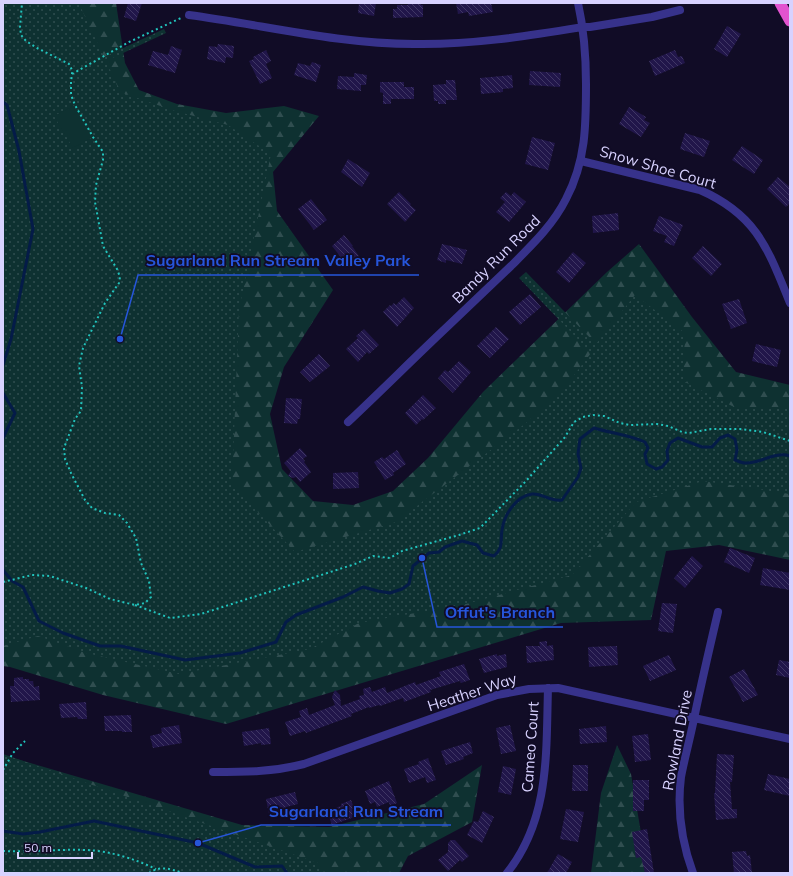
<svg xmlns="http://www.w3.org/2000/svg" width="793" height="876" font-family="Mulish,sans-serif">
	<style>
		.forest { fill: url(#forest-firs) }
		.park { fill: url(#park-dots) }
		.garden { fill: #0e3131 }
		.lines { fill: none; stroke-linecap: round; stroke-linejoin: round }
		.stream { stroke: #041b48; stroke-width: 3 }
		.building { fill: url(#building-back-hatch) }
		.path { stroke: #21c4bd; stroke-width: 2; stroke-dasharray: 2 3; stroke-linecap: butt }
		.minor { stroke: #37328b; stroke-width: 8 }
		.trunk { stroke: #e253cf; stroke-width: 11 }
		.labels { text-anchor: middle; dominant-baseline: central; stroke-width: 3.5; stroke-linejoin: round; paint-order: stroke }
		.street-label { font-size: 15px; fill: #d8d2ff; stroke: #110c26 }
		.leader { fill: none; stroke: #2655da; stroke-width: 1.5 }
		.callout-dot { fill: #2655da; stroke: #110c26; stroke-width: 1.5 }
		.callout-label { font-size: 16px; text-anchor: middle; font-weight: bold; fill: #2655da; stroke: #110c26; stroke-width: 3.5; stroke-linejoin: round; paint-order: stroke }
	</style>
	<defs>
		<pattern id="forest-firs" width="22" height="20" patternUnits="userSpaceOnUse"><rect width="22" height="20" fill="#0e3131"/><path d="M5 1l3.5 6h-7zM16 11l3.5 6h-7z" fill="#304e50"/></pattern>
		<pattern id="park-dots" width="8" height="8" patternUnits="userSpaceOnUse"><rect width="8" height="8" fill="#0e3131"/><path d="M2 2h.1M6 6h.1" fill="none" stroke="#304e50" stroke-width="1.8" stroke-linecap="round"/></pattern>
		<pattern id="building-back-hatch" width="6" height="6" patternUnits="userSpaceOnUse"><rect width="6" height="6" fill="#21164a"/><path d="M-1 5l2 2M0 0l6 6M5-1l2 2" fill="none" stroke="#403765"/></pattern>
	</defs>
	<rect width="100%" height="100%" fill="#110c26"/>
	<path class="forest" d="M3,3h113l9,60 14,27 38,14 49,9 58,-7 35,10 -46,56 4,39 56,79 -49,77 -14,47 12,55 31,32 40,4 40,-14 35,-33 55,-66 124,-120 32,-28 53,73 44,55 54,13v175l-71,-15 -53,6 -15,69 -90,3 -335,101 -123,-29 -93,-28 -7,-1z
		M617,745l14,29 16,94 -3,5h-53l10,-80z
		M3,755l239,70 87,2 95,-23 58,-39 -10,57 -64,34 -9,17h-396z"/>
	<path class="park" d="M3,3h82l-4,5 23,49 60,-28 2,4 -60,28 14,31 55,19 53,14 43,29 -32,156 -7,174 63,68 101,-30 130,-99 36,-32 29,-38 -72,-75 7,-6 70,72 39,-49 50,38 -2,48 51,26 56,1v86l-87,-13 -67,21 -64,73 -106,29 -107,19 -49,26 -131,25 -93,-21 -48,-17 -35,10z
		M3,754l315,109 6,10h-321z"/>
	<path class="garden" d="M75,105l18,32 -20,11 -19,-32z"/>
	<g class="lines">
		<path class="stream" d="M3,102l4,3 12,46 14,78 -22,110 -8,26
			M3,393l12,20 -12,25
			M3,570l9,11 11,6 16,34 24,12 37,13h21l64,14 55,-7 36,-11 10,-20 10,-7 47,-18 20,-10 15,4 12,2 12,-4 7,-5 4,-18 16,-13 10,-1 6,-5 17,-6 15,4 6,8 11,3c10,-9 6,-14 8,-26 2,-15 14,-34 30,-36 11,-1 17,8 30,6l16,-23 3,-9 -3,-14 2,-15 14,-11c17,5 35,7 51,14l3,6 -3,6 2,10 9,5 6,-2 6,-7 -1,-9 3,-8 8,-5 24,9h10l8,-9 8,-3 7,4 2,11 -2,10c3,1 7,3 10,3 15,1 30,-12 45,-7
			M3,831l20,3 17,-2 54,-11 104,22 57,24 27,-1 5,7"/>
	</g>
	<path class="building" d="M128,3h14l-6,18 -12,-4z
		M359,3h17l-2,13 -16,-3z
		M408,3h13v2h2v12l-30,1v-9h4v-4h11z
		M456,3h35l2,9 -24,4 -1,-4 -10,2z
		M727,26l14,8 -14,23 -13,-8z
		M218,44l16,2 -1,12 -7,-1 -1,6 -18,-4 2,-13 8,1z
		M171,46l11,4 -7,23 -27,-8 5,-14 15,4z
		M266,50l5,11 -5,3 6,14 -12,6 -11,-23 5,-2 -1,-2z
		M675,50l3,7 4,-1 3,7 -30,13 -6,-15z
		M312,62l9,3 -5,17 -22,-7 4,-12 12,3z
		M530,71l31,2 -1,14 -31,-2z
		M354,73l13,2 -1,10h-5v6l-24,-2 1,-13 16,1z
		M512,75l1,13 -10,1v3l-22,2 -1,-16z
		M446,80h9l2,20h-11v4h-8v-3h-4l-1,-16 13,-1z
		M380,82h24v5h10v12h-23v5h-8v-11l-3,-1z
		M629,107l17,10 -2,3 6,3 -9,14 -22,-13z
		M685,133l25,8 -6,16 -24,-8z
		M532,137l23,6 -7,27 -23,-6z
		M742,146l21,14 -9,14 -22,-14z
		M348,159l22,14 -8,14 -21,-15z
		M778,177l12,10v16l-4,4 -19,-18z
		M399,192l12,12 -1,1 6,5 -11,12 -18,-18z
		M506,192l5,4 3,-4 12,10 -17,20 -13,-10 9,-10 -5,-4z
		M311,199l16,21 -13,10 -16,-21z
		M618,213l1,17 -26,3 -1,-17z
		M659,216l24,9 -9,21 -10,-4 3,-6 -14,-5z
		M344,235l9,11h-1l7,10 -11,10 -16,-20z
		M442,244l25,6 -5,14 -16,-4v3l-9,-3z
		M703,246l19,18 -11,12 -19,-18z
		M573,252l13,11 -17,20 -13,-11z
		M530,294l11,13 -21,18 -11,-13z
		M404,297l10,11 -17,19 -14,-15 7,-7 1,1 3,-3 2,2z
		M739,299l8,24 -16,6 -9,-25z
		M496,327l13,12 -19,19 -13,-12z
		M364,329l15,16 -10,9 -2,-2 -9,10 -12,-13 12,-11 -2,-2z
		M756,344l25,6 -4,17 -25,-6z
		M319,354l11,12 -20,16 -10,-10z
		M459,361l12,11 -18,21 -15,-15 7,-8 3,2z
		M423,395l13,13 -13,12 -1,-1 -6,6 -11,-12z
		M286,398l16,1 -2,20h-2l-1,5 -13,-1z
		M300,448l7,8 -4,3 2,2 -1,1 7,10 -11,10 -4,-5 -3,1 -5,-2 3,-5 -7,-8z
		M397,450l9,14 -13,9 1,2 -9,5 -11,-18 8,-5 2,2z
		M358,472l1,16 -26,1v-16z
		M730,548l25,10 -6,15 -25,-11z
		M692,556l11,10 -18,22 -11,-10z
		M763,568l27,5v17l-30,-5z
		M662,603l15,1 -4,29 -15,-2z
		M547,641v5l6,-1 1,15 -27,3 -1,-17h14l-1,-4z
		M617,646l1,19 -29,2 -1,-20z
		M497,654v2l9,-2 1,13 -23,6 -5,-14z
		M669,655l7,15 -26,11 -7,-15z
		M779,660l11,2v16l-14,-3z
		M464,664l6,16 -9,3 -1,-2 -30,9 1,2 -27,10 -1,-4 -23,8 -1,-1 -10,3v-1l-18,7 1,2 -38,14 -8,3 -1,-2 -15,5 -5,-14 16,-5 -2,-6 8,-3 2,7 26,-10 -3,-8 3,-7 5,5 1,11 19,-7 -1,-3 5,-1 -1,-6 7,-2 2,5 13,-5 2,6 28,-11 1,3 25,-9 -2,-4z
		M744,669l14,26 -15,7 -14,-25z
		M23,677v2h6v2h4l1,6 5,-1 1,14 -29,2 -1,-16h4v-8z
		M86,702l1,17h-9l-1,-2 -16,1 -2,-14z
		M131,715l1,17h-10v-1h-17l-1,-15z
		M179,725l3,18 -29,5 -3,-12 12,-3 -1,-5z
		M510,725l6,26 -15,3 -5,-26z
		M606,726l1,16 -27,2 -1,-15z
		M269,728l2,16 -10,1v-2l-17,3 -2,-14z
		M648,734l3,26 -16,2 -3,-26z
		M470,742l3,11 -10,4 1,2 -18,6 -5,-14z
		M717,754l17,1 -2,27h-2l2,27h5v9l-21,2 -2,-27h1z
		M428,758l8,22 -9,3 -2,-6 -16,6 -5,-14 15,-5 -1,-2z
		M573,765h15v26h-16z
		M503,766l13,3 -5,26 -13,-3z
		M768,774l22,5v17l-26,-6z
		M633,780h16v20h-5v11h-11z
		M389,781l8,22 -7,3 -1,-4 -12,5 -2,-5 -5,2 -5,-13z
		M295,792l3,12 -12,3v3l-17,4 -3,-15z
		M351,800l6,16 -25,9 -5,-14 14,-5v-2z
		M566,809l18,3 -6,30 -18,-3z
		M483,811l11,6 -12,26 -15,-8 7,-14 4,1z
		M647,829l7,44h-9l-4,-16 -5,1 -4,-26z
		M451,840h4l14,16 -7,6 -2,-2 -12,11 -10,-11 10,-8v-9z
		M746,851l1,5 3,-1 2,18h-18l-2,-21z
		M558,854l14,8 -6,11h-19z"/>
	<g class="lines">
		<path class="path" d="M72,74l57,-32 52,-24
			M3,582l29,-7 18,1 36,12 24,11 25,6 10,-2 6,-6 -2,-16 -8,-18 -5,-25 -9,-15 -8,-8 -14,-2 -13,-5 -7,-8 -14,-27 -6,-14 -1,-11 11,-29 6,-8 1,-24 -3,-21 4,-18 22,-45 14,-20 1,-6 -3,-8 -14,-23 -8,-44 1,-17 7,-25v-8l-10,-15 -18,-32 -4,-10v-13l1,-8v-4l-3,-6 -32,-16 -11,-7 -5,-6 -1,-8 2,-24
			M135,605l35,13 31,-4 154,-50 18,-8 17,2 12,-7 57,-16 21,-7 46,-47 39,-44 9,-15 9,-5 10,-2 11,1 16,7 10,2 27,-1 11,2 14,6 7,1 22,-4h29l23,3 27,9
			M3,770l10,-17 12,-12
			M3,851c28,1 56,-2 84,-1 23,1 48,9 69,19
			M149,873c12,-8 21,-4 34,0"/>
		<path class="minor" d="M189,15c75,10 149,29 225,29 58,1 113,-8 169,-17h7l62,-10 28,-7
			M581,161l119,29c57,25 68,59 90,113
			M348,422c33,-31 66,-64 100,-96 21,-20 42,-40 63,-60 21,-21 42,-41 55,-67 20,-38 20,-74 20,-115 0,-28 -2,-54 -8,-81
			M213,772c33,0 59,0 91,-8l193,-69 32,-6 29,-1 232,51
			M507,873c43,-54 39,-120 41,-185
			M693,873c-11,-30 -16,-64 -12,-96 4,-21 10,-42 14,-63 7,-34 15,-68 23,-102"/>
		<path class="trunk" d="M780,3l10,18"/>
	</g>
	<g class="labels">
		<g class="street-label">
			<text transform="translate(658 167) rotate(16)">Snow Shoe Court</text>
			<text transform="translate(496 259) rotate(-45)">Bandy Run Road</text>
			<text transform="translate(472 692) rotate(-18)">Heather Way</text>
			<text transform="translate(677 740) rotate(-79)">Rowland Drive</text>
			<text transform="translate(530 747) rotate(-86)">Cameo Court</text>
		</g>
	</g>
	<path class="leader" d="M120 339L138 275H419M422 558L437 627H563M198 843L261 825H451"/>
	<g class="callout-dot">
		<circle cx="120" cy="339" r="4"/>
		<circle cx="422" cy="558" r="4"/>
		<circle cx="198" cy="843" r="4"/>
	</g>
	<g class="callout-label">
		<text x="278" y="266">Sugarland Run Stream Valley Park</text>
		<text x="500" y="618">Offut's Branch</text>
		<text x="356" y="817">Sugarland Run Stream</text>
	</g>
	<rect width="793" height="876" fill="none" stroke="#d8d2ff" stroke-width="8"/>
	<path d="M18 852v6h74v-6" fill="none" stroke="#d8d2ff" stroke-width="2"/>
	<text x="24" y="852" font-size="12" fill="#d8d2ff" stroke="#110c26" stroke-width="3" paint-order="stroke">50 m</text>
</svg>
